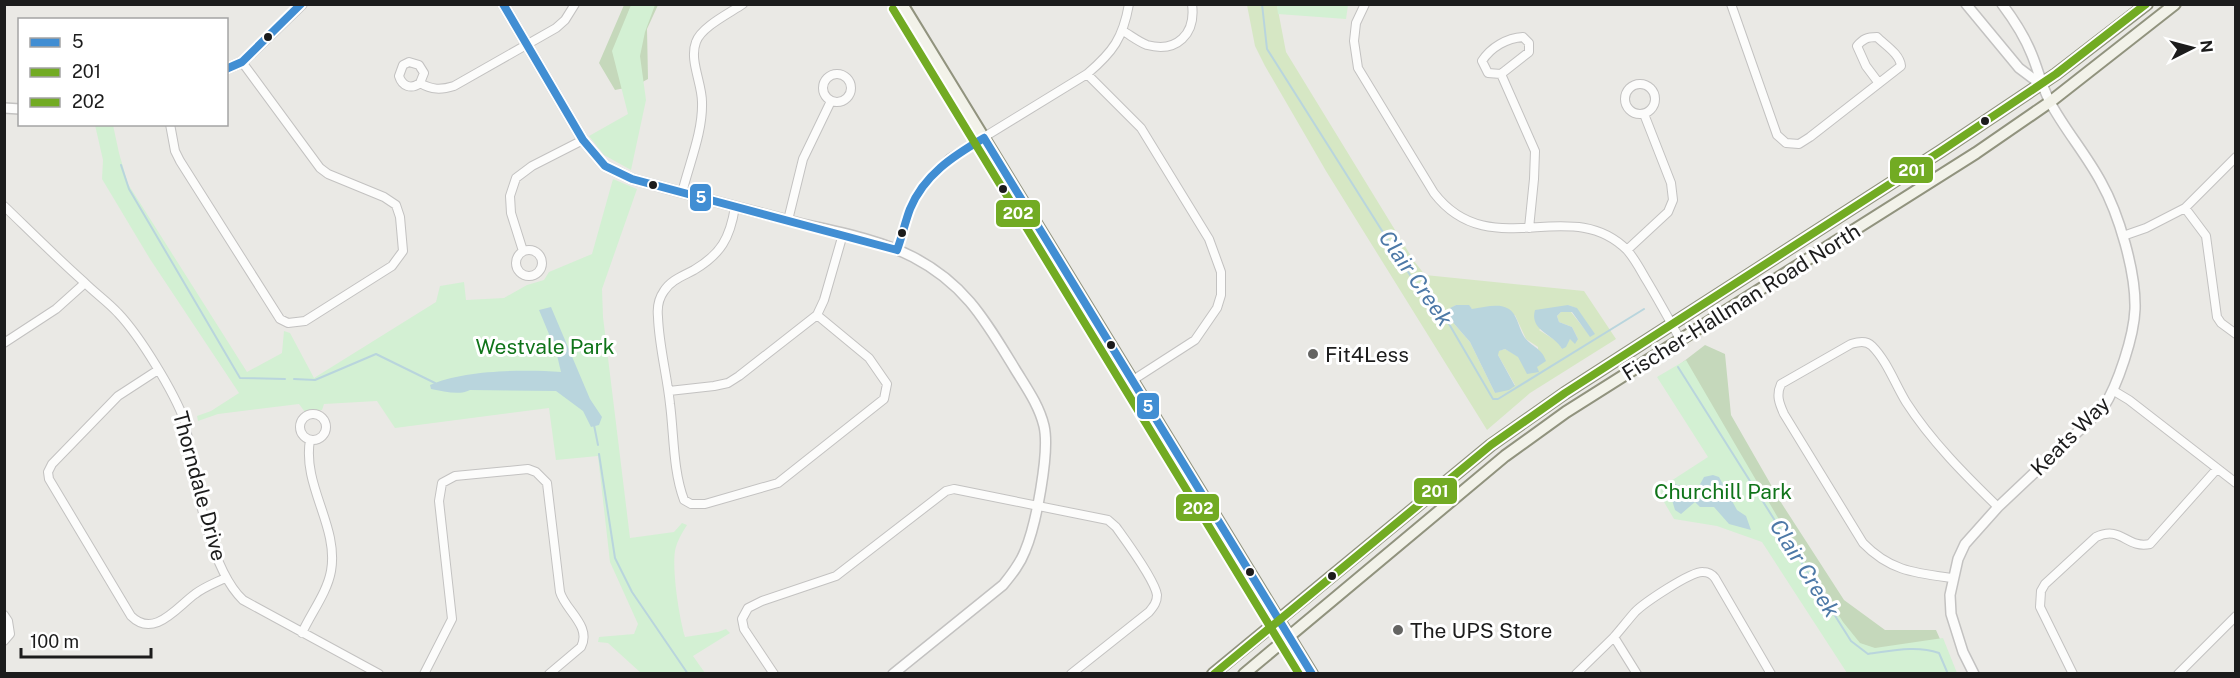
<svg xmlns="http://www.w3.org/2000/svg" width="2240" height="678" font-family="'Public Sans',sans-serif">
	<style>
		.grass { fill: #d6e7c4; fill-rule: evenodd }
		.forest { fill: #c5d8bb }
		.park { fill: #d3f0d3 }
		.water { fill: #b9d5dd }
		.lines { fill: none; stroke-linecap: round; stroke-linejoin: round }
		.stream { stroke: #b9d5dd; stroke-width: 2 }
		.minor-casing { stroke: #c3c2c1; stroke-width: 10 }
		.tertiary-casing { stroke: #c3c2c1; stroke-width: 12 }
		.secondary-casing { stroke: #91937e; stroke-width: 14 }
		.minor { stroke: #fcfcfb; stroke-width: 8 }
		.tertiary { stroke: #fcfcfb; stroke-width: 9 }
		.secondary { stroke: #f2f2e9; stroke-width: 10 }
		.bus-1-casing { stroke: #fff; stroke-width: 12 }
		.bus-2-casing { stroke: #fff; stroke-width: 12 }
		.bus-3-casing { stroke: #fff; stroke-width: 12 }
		.bus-1 { stroke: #418ed3; stroke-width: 8 }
		.bus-2 { stroke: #72ab23; stroke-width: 8 }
		.bus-3 { stroke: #72ab23; stroke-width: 8 }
		.bus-dot { fill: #1c1c1c; stroke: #fff; stroke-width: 2 }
		.poi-dot { fill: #646462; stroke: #fff; stroke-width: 2 }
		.labels { text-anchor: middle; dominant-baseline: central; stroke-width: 6; stroke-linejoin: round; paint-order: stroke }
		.street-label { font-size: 21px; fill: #1c1c1c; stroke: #fff }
		.park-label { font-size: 21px; fill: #10741a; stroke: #fff }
		.poi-label { font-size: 21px; fill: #1c1c1c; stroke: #fff; text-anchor: start }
		.water-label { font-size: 22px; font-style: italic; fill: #4d79a7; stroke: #fff }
		.line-badge { stroke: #fff; stroke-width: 2 }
		.badge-label { font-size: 16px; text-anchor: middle; font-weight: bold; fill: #fff }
	</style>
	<rect width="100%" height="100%" fill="#eae9e5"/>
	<path class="grass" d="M1247,5h30l9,47 128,209 11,14 159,16 32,48 -86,54 -43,37 -161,-259 -61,-105 -10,-20zM1456,305h12l4,4 43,6 11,24 12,8 1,17 -2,3 -32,-18 -7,2v4l17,30 -20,8 -25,-51 -20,-23 1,-11zM1568,305l8,3 18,26 -4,2 -19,-24h-10l-4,4 2,6 13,5 6,12h-8l-8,10 -4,-7 -19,-12z"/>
	<path class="forest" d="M624,5h34l-11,24 1,50 -13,7 -20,4 -16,-27z
		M1705,345l20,9 6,61 51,89 62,96 41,30h51l19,43h-106l-187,-295z"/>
	<path class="park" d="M631,5h24l-10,27 -5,24 6,44 -15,70 -27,-15 -15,-19 39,-22 -16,-63z
		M1277,5v-1l71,1 -2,14 -68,-5z
		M95,125h18l6,28 9,31 119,188 35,-19 2,-22 6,2 24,45 122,-76 4,-16 24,-4 2,18 38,-2 23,-13 17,-5 5,-8 43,-18 21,-75 24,10 -35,100 1,28 27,221 44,-6 8,-9 5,2c-5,8 -10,16 -12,26 -3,20 4,66 10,86l33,-5 8,-3 4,4 -37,23 12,17h-64l-33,-30 -10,-1 1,-5 35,-3 4,-10 -28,-62 -12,-106 -42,4 -7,-52 -154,20 -18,-27 -53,3 -2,6 -17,2 -6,-8 -81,10 -20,7 -1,-5 14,-5 28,-18 -89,-134 -48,-80 1,-19z
		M1686,360l102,175 55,87 17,21 15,5 68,-10 14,35h-110l-85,-131 -45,-16 -43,-7 -17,-29 51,-33 -51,-80z"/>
	<path class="water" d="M1456,305h13l3,4c15,-2 35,-9 43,7 4,7 5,15 10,22 7,9 17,10 21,23l-9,6 2,5 -12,2 -9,-17 -13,-8 -6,2 -1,4 17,31 -6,4 -14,3 -25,-51 -20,-23v-11z
		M1568,305l9,3 18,26 -5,3 -18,-25h-11l-4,4 2,6 13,5 6,12 -3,5 -5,-5 -4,8 -4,2c-8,-15 -33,-18 -27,-39z
		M551,307l39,92 12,18 -3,8 -8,2 -8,-16 -27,-20 -86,-1c-11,6 -26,1 -39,-1l-1,-4c32,-15 95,-16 131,-13l-5,-21 -17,-41z
		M1713,475l6,2 18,33 9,6 5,14 -22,-6 -15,-17h-14l-5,-5 -14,12 -6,-4 -6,-20 6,-6 11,4 10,-3 2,3 6,-11z"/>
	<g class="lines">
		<path class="stream" d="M1262,4l5,45 150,237 18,14 58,99h5l146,-90
			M121,165l8,24 111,189 45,1
			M1678,367l173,274 17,13c23,-3 48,-9 71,-1l9,21
			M294,379l21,1 61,-26 59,29
			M594,425l4,20
			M599,454l16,104 17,34 56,82
			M1774,534l9,-3"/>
		<defs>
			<path id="minor" d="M1365,4l-9,19 -2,18 4,27 76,125c56,73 136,0 193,57 8,9 14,21 20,31 12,20 23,40 34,60
				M1731,4l46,131 9,8 13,1 11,-7 91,-71c-1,-12 -16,-21 -24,-29 -10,0 -14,2 -20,9l9,20 12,16
				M1123,31c7,4 16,11 24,14 30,8 49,-11 45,-41
				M1523,37l6,6v9l-28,22 -13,-1 -6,-12c9,-14 25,-23 41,-24z
				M823 88a14 14 0 1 1 28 0a14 14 0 1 1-28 0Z
				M1087,74l54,54 68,111 12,33v23l-4,13 -22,32 -62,40
				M1501,74l34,77 -1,28 -5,49
				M420,83l4,-10 -5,-8 -10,-3 -6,3 -4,11c3,10 12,14 21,7 12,7 21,7 34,3l102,-58 9,-8 10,-16
				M1625 99a15 15 0 1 1 30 0a15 15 0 1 1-30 0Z
				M170,124l5,27 5,10 100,158 8,4 17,-2 87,-55 11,-15 -3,-34 -4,-12 -12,-8 -56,-23 -8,-6 -78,-106
				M682,193c7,-29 21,-61 20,-91 0,-19 -13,-42 -6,-60 5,-15 34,-29 47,-38
				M4,206c27,26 53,52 80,76 11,11 24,20 34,31 22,23 56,79 67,109 9,49 22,144 58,178l136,74
				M735,207c-5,31 -14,47 -41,63 -11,6 -23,10 -30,21 -5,7 -7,17 -6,26 1,29 9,58 12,87 4,31 3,67 14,96l7,4h14l73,-21 106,-84 3,-15 -18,-26 -52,-43
				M2185,208l21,28 11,81 4,6 15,11
				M788,220l15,-61 28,-58
				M2123,236l23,-8 39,-20 51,-51
				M897,250c5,-14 8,-29 13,-42 9,-21 24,-35 40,-50l137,-84c26,-22 36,-36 42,-70
				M1627,250l41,-38 5,-12 -2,-17 -27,-69
				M516 263a13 13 0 1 1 26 0a13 13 0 1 1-26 0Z
				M523,251l-12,-38 -1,-17 6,-18 16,-12 51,-26
				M4,343l52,-34 29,-26
				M158,370l-40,26 -66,68 -4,8 1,7 82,137c23,23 46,-9 64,-22 9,-7 20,-11 30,-16
				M669,391l45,-5 14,-3 11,-7 78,-61 7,-15 19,-66
				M2114,391l15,9 107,83
				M300 427a13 13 0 1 1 26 0a13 13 0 1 1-26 0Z
				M1952,578c-37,-5 -62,-7 -89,-35l-79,-129c-5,-11 -8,-19 -3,-30l70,-40c7,-2 15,-4 21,2 15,15 23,38 34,56 25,39 59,73 92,105
				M4,615l4,6 2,13 -6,7
				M302,633c9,-20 25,-40 29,-62 8,-45 -29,-85 -21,-131
				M1614,637c7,-8 14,-17 21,-25 9,-9 56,-41 68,-40 5,0 9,2 12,6l56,96
				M424,674l28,-55 -13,-118 3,-18 13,-7 73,-7 8,3 11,11 13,109c5,18 32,34 21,55l-32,27
				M774,674l-30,-45 -2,-10 6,-11 14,-7 74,-25 110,-85 8,-2 154,31 8,7c10,14 39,53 41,68 0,7 -3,11 -8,17l-78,62
				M1576,674l38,-37 23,37
				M2073,674l-33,-67 1,-16 4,-7 51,-47c26,-12 30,12 54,7l66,-74
				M2178,674l58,-58"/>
			<path id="tertiary" d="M503,4l80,136 22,26 27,13c56,15 111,30 167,44 38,9 79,16 114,34 52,27 72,63 102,112 11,18 24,36 29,57 6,26 -8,99 -19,125 -5,13 -13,23 -22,34l-110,89
				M1966,4l53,64 20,15
				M226,69l16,-7 60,-58
				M4,108l16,1
				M1974,674l-11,-22 -12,-38 -1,-19 8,-36 7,-15 33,-37 105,-99c15,-23 31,-72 32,-99 1,-37 -16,-95 -34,-127 -15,-28 -36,-52 -51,-80 -9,-17 -11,-30 -18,-47 -7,-18 -18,-35 -30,-51"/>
			<path id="secondary" d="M902,4l410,670
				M1213,674l278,-229 74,-52 376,-242 115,-77 91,-70
				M1244,674l261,-218 61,-44 410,-259 74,-51 125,-98"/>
		</defs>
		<use href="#minor" class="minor-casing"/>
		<use href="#tertiary" class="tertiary-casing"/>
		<use href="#secondary" class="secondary-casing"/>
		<use href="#minor" class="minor"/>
		<use href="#tertiary" class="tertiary"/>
		<use href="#secondary" class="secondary"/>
		<defs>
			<path id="bus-1" d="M503,4l80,136 22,26 27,13 265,71
				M226,69l16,-7 59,-58
				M984,138l328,536
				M897,250c5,-13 8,-28 13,-41 14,-34 43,-53 74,-71"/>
			<path id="bus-2" d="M1214,674l277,-229 74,-52 376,-242 115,-77 90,-70"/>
			<path id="bus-3" d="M893,9l406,665"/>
		</defs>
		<use href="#bus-1" class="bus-1-casing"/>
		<use href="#bus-2" class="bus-2-casing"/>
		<use href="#bus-3" class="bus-3-casing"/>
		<use href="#bus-1" class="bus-1"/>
		<use href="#bus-2" class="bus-2"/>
		<use href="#bus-3" class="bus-3"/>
	</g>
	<g class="bus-dot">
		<circle cx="268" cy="37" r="5"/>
		<circle cx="1985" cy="121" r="5"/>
		<circle cx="653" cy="185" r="5"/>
		<circle cx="1003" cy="189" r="5"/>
		<circle cx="902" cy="233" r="5"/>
		<circle cx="1111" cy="345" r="5"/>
		<circle cx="1250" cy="572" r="5"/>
		<circle cx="1332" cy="576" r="5"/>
	</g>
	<g class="poi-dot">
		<circle cx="1313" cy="354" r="6"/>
		<circle cx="1398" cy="630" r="6"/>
	</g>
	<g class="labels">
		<g class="street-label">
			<text transform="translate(1741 302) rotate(-32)">Fischer-Hallman Road North</text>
			<text transform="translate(2070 436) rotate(-45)">Keats Way</text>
			<text transform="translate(200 486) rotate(75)">Thorndale Drive</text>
		</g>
		<g class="park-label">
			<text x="545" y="346">Westvale Park</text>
			<text x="1723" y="491">Churchill Park</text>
		</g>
		<g class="poi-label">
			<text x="1325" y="354">Fit4Less</text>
			<text x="1410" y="630">The UPS Store</text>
		</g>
		<g class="water-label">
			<text transform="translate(1416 278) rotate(55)">Clair Creek</text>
			<text transform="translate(1805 568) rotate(58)">Clair Creek</text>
		</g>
	</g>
	<g class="line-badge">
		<rect x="1889" y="156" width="45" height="28" rx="6" fill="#72ab23"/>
		<rect x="689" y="183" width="23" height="29" rx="6" fill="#418ed3"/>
		<rect x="995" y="199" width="46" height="29" rx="6" fill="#72ab23"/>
		<rect x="1136" y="392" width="24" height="28" rx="6" fill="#418ed3"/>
		<rect x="1413" y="477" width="45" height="28" rx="6" fill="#72ab23"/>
		<rect x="1175" y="493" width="45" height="29" rx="6" fill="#72ab23"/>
	</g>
	<g class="badge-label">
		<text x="1912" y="176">201</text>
		<text x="701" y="203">5</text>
		<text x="1018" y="219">202</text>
		<text x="1148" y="412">5</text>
		<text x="1435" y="497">201</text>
		<text x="1198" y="514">202</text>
	</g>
	<rect width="2240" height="678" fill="none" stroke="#1c1c1c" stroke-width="12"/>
	<rect x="18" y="18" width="210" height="108" fill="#ffffff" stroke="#a4a4a4" stroke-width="1.5"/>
	<rect x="30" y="38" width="30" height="9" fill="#418ed3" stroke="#a4a4a4" stroke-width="1.5"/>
	<text x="72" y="48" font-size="18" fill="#1c1c1c">5</text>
	<rect x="30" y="68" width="30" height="9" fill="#72ab23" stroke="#a4a4a4" stroke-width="1.5"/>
	<text x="72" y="78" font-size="18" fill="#1c1c1c">201</text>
	<rect x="30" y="98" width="30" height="9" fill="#72ab23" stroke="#a4a4a4" stroke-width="1.5"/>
	<text x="72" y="108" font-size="18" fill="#1c1c1c">202</text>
	<g transform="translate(2192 48) rotate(84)" stroke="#ffffff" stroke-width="4.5" paint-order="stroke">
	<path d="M0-4.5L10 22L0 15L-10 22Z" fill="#1c1c1c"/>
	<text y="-9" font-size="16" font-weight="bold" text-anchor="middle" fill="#1c1c1c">N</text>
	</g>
	<path d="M21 648v9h130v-9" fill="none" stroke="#1c1c1c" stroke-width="3"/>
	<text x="30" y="648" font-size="18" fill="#1c1c1c" stroke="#ffffff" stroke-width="4.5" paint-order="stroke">100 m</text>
</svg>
